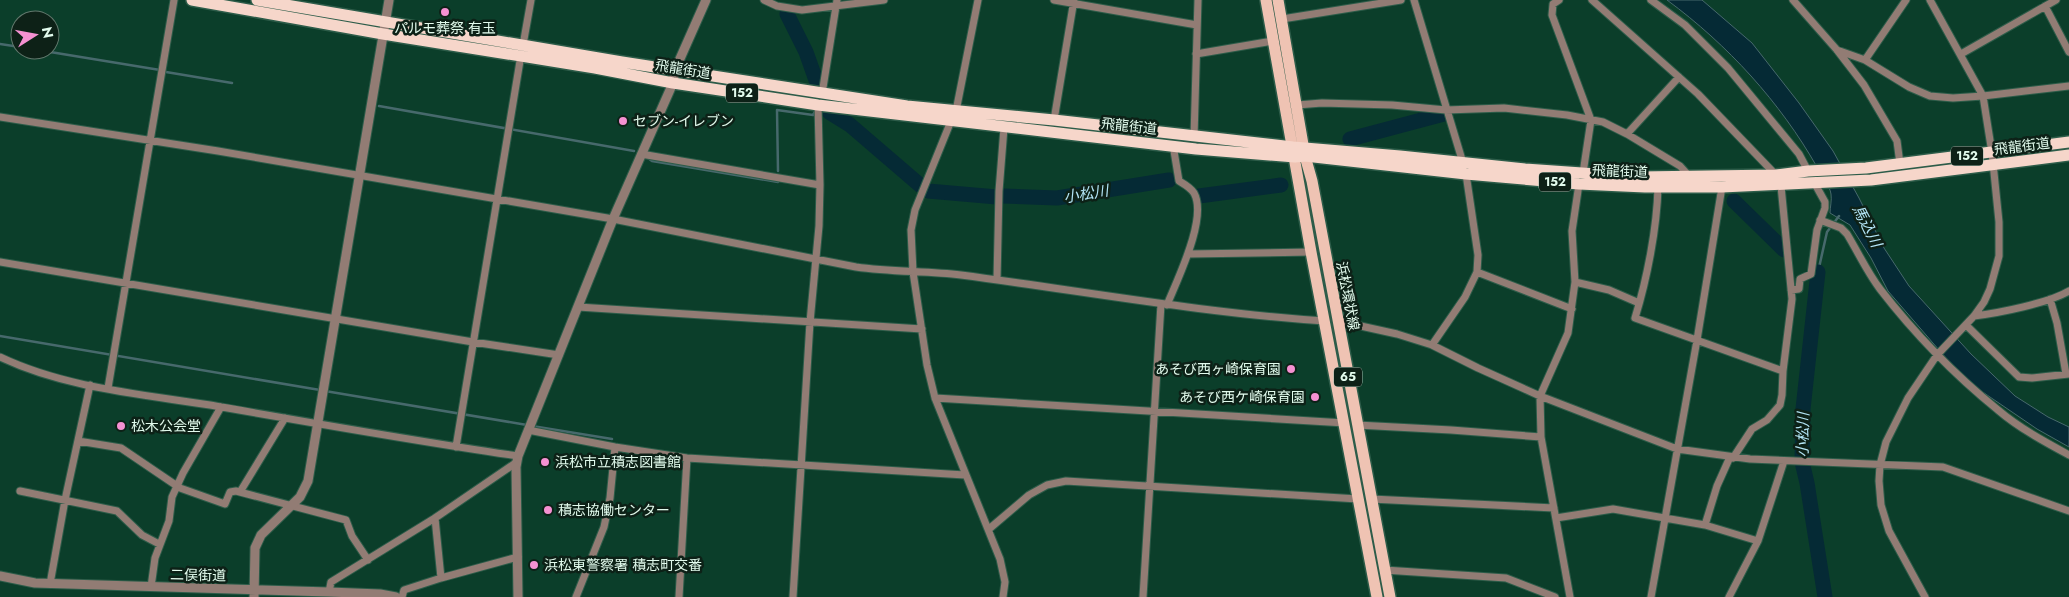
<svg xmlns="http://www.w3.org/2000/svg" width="2069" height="597" font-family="Jost,'Noto Sans JP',sans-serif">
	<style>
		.water { fill: #052a35; stroke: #47696c }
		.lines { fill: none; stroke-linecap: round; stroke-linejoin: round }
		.stream { stroke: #47696c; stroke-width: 2.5 }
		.river { stroke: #052a35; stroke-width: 15 }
		.minor-casing { stroke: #2d5c49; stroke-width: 9 }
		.tertiary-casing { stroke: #2d5c49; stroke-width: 11 }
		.primary-casing { stroke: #2d5c49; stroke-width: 14 }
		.trunk-casing { stroke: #2d5c49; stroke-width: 14 }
		.minor { stroke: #927c74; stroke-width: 7 }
		.tertiary { stroke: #927c74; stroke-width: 9 }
		.primary { stroke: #efc3b3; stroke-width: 11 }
		.trunk { stroke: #f6d6ca; stroke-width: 11 }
		.poi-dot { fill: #f591d2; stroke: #0d2117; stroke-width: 2 }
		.labels { text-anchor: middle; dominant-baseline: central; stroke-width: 5; stroke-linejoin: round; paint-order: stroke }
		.shield { fill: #0d2117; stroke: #a2baad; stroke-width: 1 }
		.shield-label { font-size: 12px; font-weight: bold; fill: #e2fbed }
		.poi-label { font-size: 14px; fill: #e2fbed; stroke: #0d2117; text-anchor: start }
		.street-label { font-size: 14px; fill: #e2fbed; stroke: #0d2117 }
		.water-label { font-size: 15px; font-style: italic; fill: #b4e6f7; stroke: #0d2117 }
	</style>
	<rect width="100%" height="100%" fill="#0b3e2a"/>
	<path class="water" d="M1667,0h35l50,43 47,60 34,48 26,47 25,50 25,38 62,68 44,42 33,21 21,10v20l-32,-18 -72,-49 -77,-89 -17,-33 -21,-33 -20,-12c0,-5 2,-13 1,-19 -1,-8 -10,-19 -14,-27 -37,-65 -89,-122 -150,-167z"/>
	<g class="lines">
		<path class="stream" d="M0,44l20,3
			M38,50l122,20
			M166,72l66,11
			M379,106l255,45
			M648,158l4,3 126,21
			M778,171l-1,-61 36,5 3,-5
			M1818,272l9,-40 12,-16
			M0,336l320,54
			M325,391l202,34
			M532,426l80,13"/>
		<path class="river" d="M787,14l19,38 11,31
			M829,112l21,13 71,61
			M1350,139l94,-25
			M928,191l69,6
			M1003,196l54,2 112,-18
			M1199,196l82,-11
			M1734,201l50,49
			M1818,272l-15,137 -1,53 5,21 18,114"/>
		<defs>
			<path id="minor" d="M764,0l13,6 25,4 82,-10
				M1054,0l143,25
				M1414,0l49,163
				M1559,0l-6,4 -1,11 39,105 -8,53
				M1592,0l106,94 78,81
				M1651,0l34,25 43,43 71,86 9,17
				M1793,0l44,50 27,35 33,56 3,23
				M2045,6l24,46
				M1282,19l119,-19
				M523,45l8,-45
				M1837,50l28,10 44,27 21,9 23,2 30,-2 86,-10
				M1196,54l77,-13
				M1961,54l95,-54
				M1865,60l41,-60
				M822,94l15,-94
				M1297,105l25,-2 70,2 54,5 58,-2 63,7 36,7 24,12 53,32 10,11
				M956,111l22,-111
				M0,117l218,34 395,68 243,48c35,5 70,4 105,8 122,16 242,38 364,46
				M1054,120l20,-120
				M951,121l-36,89 -4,20 2,42 14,93 8,33 65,161 5,23 -2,15
				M1627,134l52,-57
				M1194,137l4,-137
				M641,154l179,31
				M1658,187c-1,41 -11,92 -23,131l148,53 9,-72 -11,-113
				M1820,220l21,8 6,6c11,18 20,38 33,55 34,44 75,86 118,121 21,18 47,32 71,45
				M1188,254l123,-2
				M0,262l473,80 86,13
				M1477,272l95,37
				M997,280l2,-89 5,-63
				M1575,282l34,8 30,13
				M1791,290l8,-1 1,-10 11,-5 6,-44 8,-22v-6l-10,-18
				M2050,299l7,24 9,51
				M1167,305c10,-25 41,-87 27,-112 -4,-6 -10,-9 -15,-12l-6,-36
				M578,307l344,22
				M1974,316c25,-3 75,-13 95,-25
				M1338,321l59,13 35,11 46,23 62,28 137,53 73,10 193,8 126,44
				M1966,325l53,52 13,1 37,-4
				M1432,345l33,-48 12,-25 1,-17 -12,-81
				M0,357c65,31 140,37 210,48 103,18 205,36 308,51
				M108,388l66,-388
				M935,398l410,25
				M1357,425l94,5 90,7
				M528,430l87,17 72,11 278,17
				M78,441l43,7 59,40 45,16 5,-12 6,-1 110,29 6,16 16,24
				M456,447l65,-392
				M1733,458l19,-29 15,-9 13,-15 2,-10 1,-24
				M20,491l97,20 25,24 17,9
				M240,492l45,-74
				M1371,499l183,9
				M1556,518l57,-9 92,16
				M989,529l40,-34 18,-10 19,-4 292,18
				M1758,541l26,-80
				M1384,570l122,8 49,19
				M441,578l77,-21
				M50,584l15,-84 25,-115
				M151,587l4,-29 14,-37 3,-24 11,-24 38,-66
				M329,592l2,-10 104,-64 82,-56
				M402,597l2,-7 37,-12 -6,-60
				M576,597l28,-70 6,-29 5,-51
				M679,597l8,-139
				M793,597l17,-275 9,-96 1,-41 -2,-80
				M1143,597l18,-293
				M1570,597l-29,-160 -1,-41 28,-63 7,-51 -3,-51 7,-47
				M1651,597l46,-257 25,-153
				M1729,597l29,-56 -53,-16 12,-39 13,-29
				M1925,597l-36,-66 -8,-26 -2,-24 1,-16 6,-23 22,-44 29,-43 37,-39 10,-14 6,-13 9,-33v-34l-7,-69 -9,-57 -53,-96"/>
			<path id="tertiary" d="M0,576l35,7 294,9 51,2 16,3
				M254,597l1,-49 6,-13 39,-38 8,-16 81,-481
				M518,597l-2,-130 2,-11 95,-237 60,-136 2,-13 31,-70"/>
			<path id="primary" d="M1266,0l45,252 66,345
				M1278,0l27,156 7,25 78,416"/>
			<path id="trunk" d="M192,0l191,34 212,34 78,15 145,22 378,44 99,8 10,-1 161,18 113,10 66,3h77l149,-7 198,-25
				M257,0l365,62 285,44 147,14 239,27 107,9 125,13 114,8 137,-2 32,-4 58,-3 203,-26"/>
		</defs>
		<use href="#minor" class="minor-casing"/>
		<use href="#tertiary" class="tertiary-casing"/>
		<use href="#primary" class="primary-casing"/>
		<use href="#trunk" class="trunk-casing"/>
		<use href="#minor" class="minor"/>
		<use href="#tertiary" class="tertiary"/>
		<use href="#primary" class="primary"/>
		<use href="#trunk" class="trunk"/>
	</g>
	<g class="poi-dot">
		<circle cx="445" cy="12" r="5"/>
		<circle cx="623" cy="121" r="5"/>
		<circle cx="1291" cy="369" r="5"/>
		<circle cx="1315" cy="397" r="5"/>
		<circle cx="121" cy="426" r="5"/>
		<circle cx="545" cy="462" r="5"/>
		<circle cx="548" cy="510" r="5"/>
		<circle cx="534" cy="565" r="5"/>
	</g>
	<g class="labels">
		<g class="shield">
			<rect x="726" y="83.5" width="32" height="19" rx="4"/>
			<rect x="1951" y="146.5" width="32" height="19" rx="4"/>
			<rect x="1539" y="172.5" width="32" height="19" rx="4"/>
			<rect x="1334" y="367.5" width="28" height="19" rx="4"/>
		</g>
		<g class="shield-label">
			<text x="742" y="93">152</text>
			<text x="1967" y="156">152</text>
			<text x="1555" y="182">152</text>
			<text x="1348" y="377">65</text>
		</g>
		<g class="poi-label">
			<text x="445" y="28" text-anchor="middle">パルモ葬祭 有玉</text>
			<text x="633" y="121">セブン-イレブン</text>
			<text x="1281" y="369" text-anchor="end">あそび西ヶ崎保育園</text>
			<text x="1305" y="397" text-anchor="end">あそび西ケ崎保育園</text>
			<text x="131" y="426">松木公会堂</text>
			<text x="555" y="462">浜松市立積志図書館</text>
			<text x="558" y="510">積志協働センター</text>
			<text x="544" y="565">浜松東警察署 積志町交番</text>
		</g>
		<g class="street-label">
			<text transform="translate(683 69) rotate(9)">飛龍街道</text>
			<text transform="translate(1129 126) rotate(6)">飛龍街道</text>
			<text transform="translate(2022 146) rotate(-7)">飛龍街道</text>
			<text transform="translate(1620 171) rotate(2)">飛龍街道</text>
			<text transform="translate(1348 296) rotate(79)">浜松環状線</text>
			<text transform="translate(198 575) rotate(1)">二俣街道</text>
		</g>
		<g class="water-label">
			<text transform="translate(1086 194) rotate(-9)">小松川</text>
			<text transform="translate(1867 226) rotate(63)">馬込川</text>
			<text transform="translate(1803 435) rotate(-89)">小松川</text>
		</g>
	</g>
	<g transform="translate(35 35) rotate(79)"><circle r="24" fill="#0d2117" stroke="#62786d"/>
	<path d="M0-4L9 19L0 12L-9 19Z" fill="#f591d2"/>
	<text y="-8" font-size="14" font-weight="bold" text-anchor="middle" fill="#e2fbed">N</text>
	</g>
</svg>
